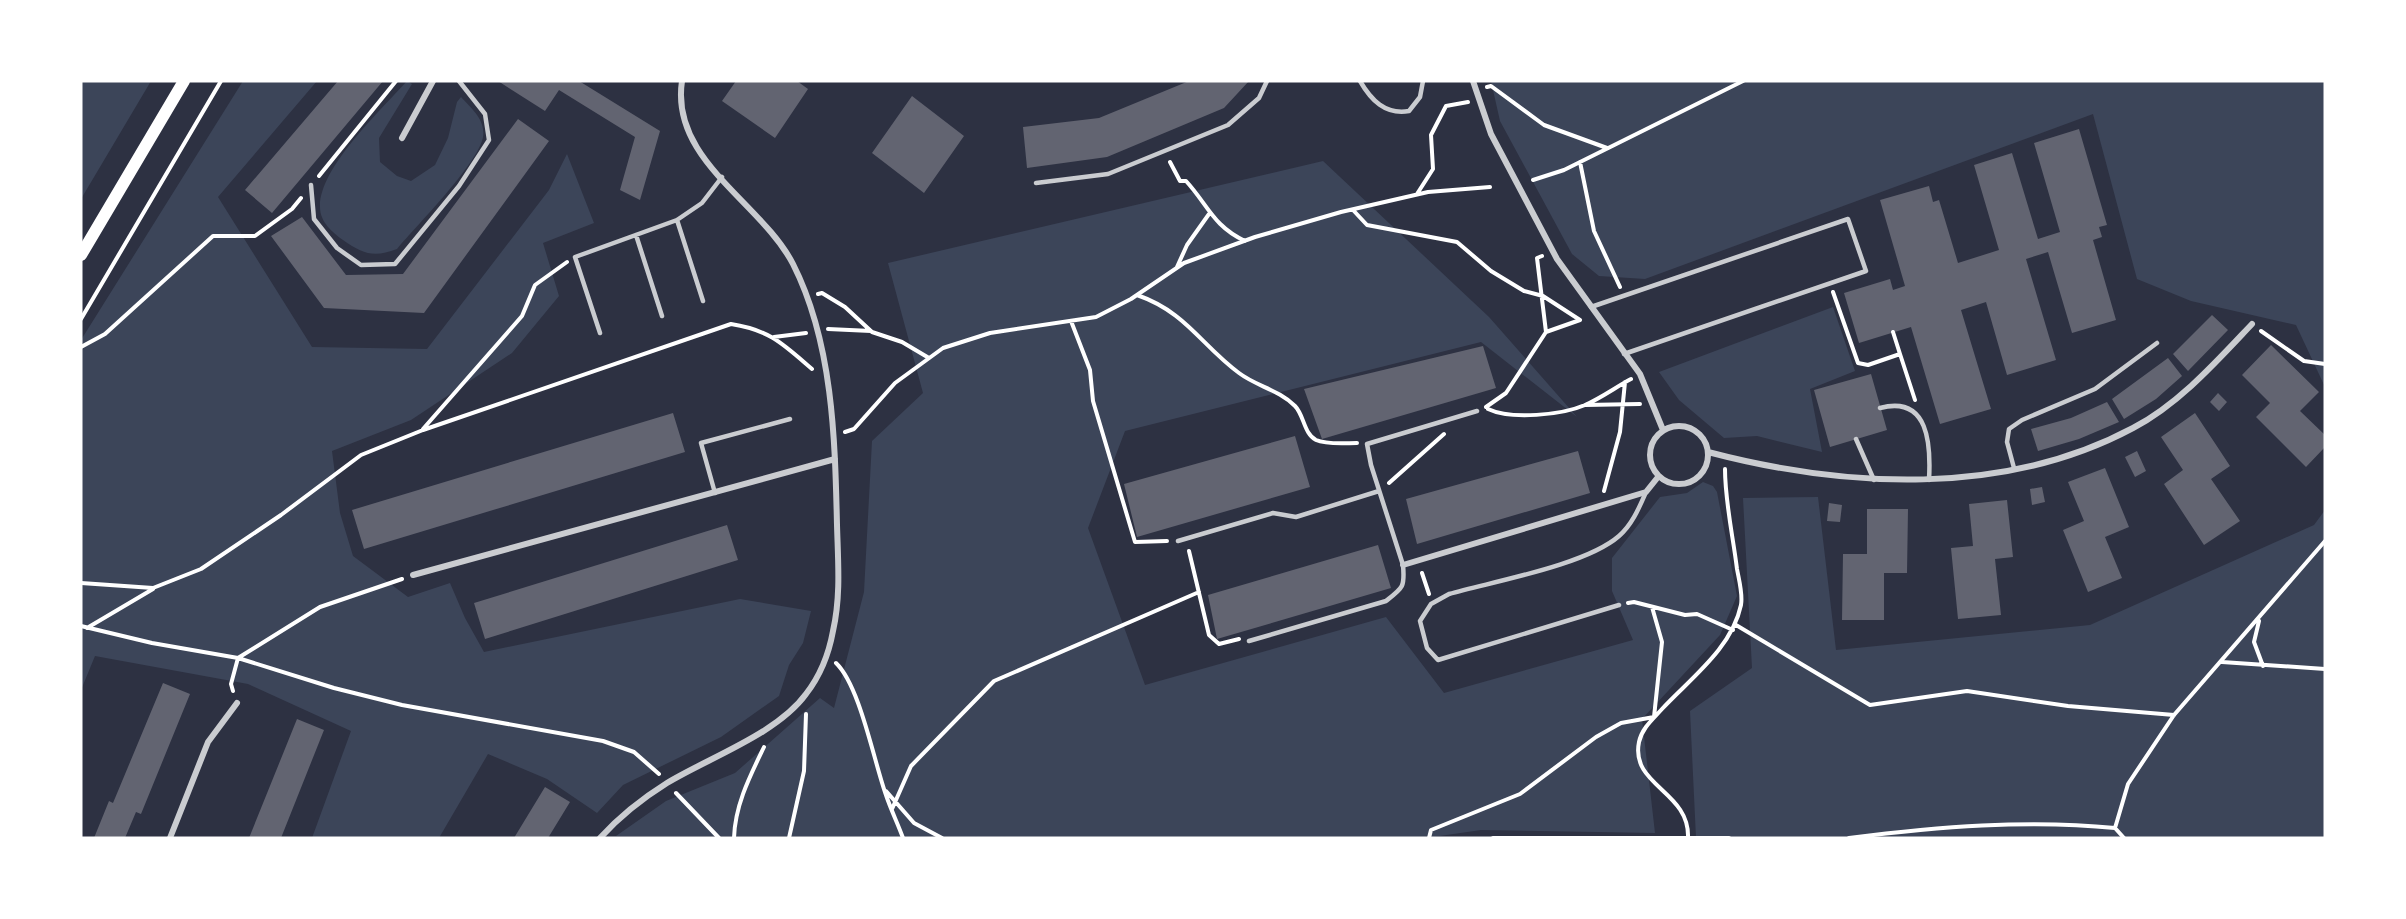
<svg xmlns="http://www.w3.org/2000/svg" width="2406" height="919" font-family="Lato,sans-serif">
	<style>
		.green { fill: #3c4559 }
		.building { fill: #626471 }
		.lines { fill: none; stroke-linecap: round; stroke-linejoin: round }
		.path { stroke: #fff; stroke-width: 4 }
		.service { stroke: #caccd0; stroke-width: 4.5 }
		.minor { stroke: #caccd0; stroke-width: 6 }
		.secondary { stroke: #fff; stroke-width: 12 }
	</style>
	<rect width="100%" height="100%" fill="#2d3142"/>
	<path class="green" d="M81,81h70l-70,118z
		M243,81h74l-99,116 94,150 115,2 122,-159 18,-36 27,69 -51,20 16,53 -47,57 -101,67 -79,31 8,62 13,43 55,41 42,-14 15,35 19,34 256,-53 71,12 -8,32 -14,22 -10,31 -58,41 -98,48 -26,28 -50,-34 -59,-25 -49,84h-127l39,-107 -103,-47 -153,-28 -14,34v-350z
		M407,81l5,3 -33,54 1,24 17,14 14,5 24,-16 13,-27 9,-36 4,-5c10,11 25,23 22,40 -5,27 -66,88 -86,112 -23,9 -34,5 -54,-9 -11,-8 -23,-18 -23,-33 -1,-39 61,-97 87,-126z
		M1491,81h834v306l-29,-62 -105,-24 -54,-22 -44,-165 -448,165 -46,-3 -27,-22 -72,-133z
		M1323,161l166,156 88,100 -96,-75 -356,89 -37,97 57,157 241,-68 58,76 189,-53 -21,-49v-33l48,-61 27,-4 16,-11 10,4 4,6 20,104 -17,39 -78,84 13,114 -174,-3 -55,8 -810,-2 50,-35 69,-28 85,-75 14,10 30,-116 8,-151 51,-48 -35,-130z
		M1833,307l22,64 -45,18 12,63 -65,-16 -33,2 -45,-38 -20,-28z
		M1818,497l18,153 254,-25 224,-100 11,-15v328h-629l-6,-127 62,-43 -9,-170z"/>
	<path class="building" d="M338,81h45l-111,132 -27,-23z
		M498,81h81l81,50 -20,69 -20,-10 15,-53 -76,-47 -14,21z
		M736,81h61l11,8 -33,49 -53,-37z
		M1189,81h60l-25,27 -117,49 -80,11 -4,-41 76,-9z
		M912,96l52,40 -40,57 -52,-40z
		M518,119l31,22 -125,172 -100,-5 -53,-72 31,-19 44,58 57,-1z
		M2079,129l28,96 -8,2 3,10 -9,3 23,80 -44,13 -24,-81 -22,7 30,101 -49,15 -21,-73 -25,8 30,99 -51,15 -29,-97 -52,16 -15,-50 46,-14 3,11 12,-4 -25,-86 49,-14 4,16 6,-2 19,63 41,-13 -25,-85 38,-12 26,86 22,-7 -26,-89z
		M2212,315l16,15 -40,41 -15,-17z
		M2271,345l48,47 -19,19 25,24v12l-19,20 -50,-50 14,-14 -28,-28z
		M1483,346l13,42 -174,51 -18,-50z
		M2168,358l14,18 -26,23 -32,20 -12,-20z
		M1871,374l16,56 -57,17 -16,-57z
		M2218,393l9,9 -8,9 -9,-9z
		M2107,402l12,20 -40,17 -41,12 -7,-22 40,-11z
		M673,413l12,39 -321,97 -12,-39z
		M2195,413l35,53 -19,13 29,42 -36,24 -40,-61 19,-14 -22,-33z
		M1295,436l15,51 -173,50 -13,-53z
		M1578,451l12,42 -173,51 -11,-45z
		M2137,451l9,20 -11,6 -10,-20z
		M2105,468l24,59 -24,10 17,41 -34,14 -25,-62 21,-9 -16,-39z
		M2042,487l3,15 -13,3 -2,-16z
		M2007,500l6,57 -18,2 6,56 -43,4 -7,-71 22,-2 -4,-42z
		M1829,503l13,2 -2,17 -13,-1z
		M1867,509h41l-1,64h-23v47h-42l1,-66h24z
		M727,525l11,35 -253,79 -11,-36z
		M1378,545l13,43 -174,51 -9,-44z
		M163,683l27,11 -49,120 -5,-2 -11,26h-31l15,-37 4,2z
		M297,719l27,11 -43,108h-32z
		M545,787l25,15 -22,36h-34z"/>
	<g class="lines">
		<path class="path" d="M1487,87l4,-1 53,39 63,23
			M1170,162l10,19h6c22,24 27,45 59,60
			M1580,162l14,69 26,56
			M319,176l77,-95
			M1533,180l31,-10 179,-89
			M1417,194l16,-25 -2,-34 15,-29 22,-4
			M1353,210l14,15 90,17 34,29 33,20 19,5 37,24
			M1177,267l10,-22 22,-31
			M1833,292l25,71 10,2 32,-11 -7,-22
			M818,294l4,-1 23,14 27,25 30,10 27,16
			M1137,295c49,17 64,50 102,78 17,13 40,17 56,33 9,9 9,28 21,34 11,5 30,3 41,3
			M81,319l140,-238
			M1071,321l19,49 3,31 42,141 32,-1
			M828,329l43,2
			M2261,331l43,30 21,3
			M1546,332l34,-12
			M774,337l32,-4
			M81,347l24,-13 108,-98h42l37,-27 9,-11
			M1900,354l15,46
			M1585,405l55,-1
			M1486,407l20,-14 40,-61 -9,-74 5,-2
			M1488,409c23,11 74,6 97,-4 16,-7 31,-18 46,-26
			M423,429l99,-113 13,-31 32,-23
			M845,432l9,-3 41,-46 48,-35 47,-15 106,-16 35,-18 53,-36 71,-26 86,-25 87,-20 62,-5
			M1389,483l55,-49
			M1604,491l16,-59 5,-50
			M1189,551l20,84 10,9 20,-5
			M1422,573l7,21
			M81,583l72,5 48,-19 80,-54 80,-60 62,-25 308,-106c39,6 52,20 81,45
			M1628,603l6,-1 51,13 12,-1 36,16
			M2259,621l-5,21 9,24
			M1736,625l134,80 97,-14 101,15 106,9
			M81,626l71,17 86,15 96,30 68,17 201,36 31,11 25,22
			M87,628l66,-39
			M2222,662l103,7
			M836,663c24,23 38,99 50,132 5,15 12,29 17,43
			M233,691l-2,-7 7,-26 82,-51 82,-28
			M886,791l28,32 28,15
			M676,793l43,45
			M892,809l19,-43 83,-85 205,-89
			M2115,828l13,-44 46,-69 151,-174
			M734,838c1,-33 16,-62 30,-91
			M789,838l15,-67 2,-57
			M1429,838l2,-8 89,-36 76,-57 25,-14 33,-6 8,-75 -10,-35
			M1493,838h236
			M1688,838c2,-47 -58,-52 -49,-96 3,-14 14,-23 23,-33 29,-31 70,-61 79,-104 2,-11 -2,-25 -4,-36 -4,-33 -12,-67 -12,-100
			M1849,838c87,-11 179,-19 266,-10l9,10"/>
		<path class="service" d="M1360,81c11,19 25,34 49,30l11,-14 3,-16
			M1036,183l72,-9 120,-49 31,-27 8,-17
			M311,185l3,34 23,29 24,17 34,-1 64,-78 30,-46 -4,-26 -26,-33
			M677,220l26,81
			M636,235l26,81
			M1591,307l257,-88 18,52 -242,83
			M600,333l-25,-76 102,-37 25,-17 20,-26
			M1880,408c49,-13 51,37 49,72
			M1856,439l18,41
			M2014,468l-7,-26 2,-13 13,-9 73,-31 62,-46
			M715,493l-14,-50 89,-24
			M1178,541l95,-28 23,4 83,-26
			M1619,605l-181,55 -11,-12 -7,-27 11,-17 18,-10c46,-13 137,-29 170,-58 13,-11 20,-28 27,-44
			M1249,641l137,-40c17,-13 19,-14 17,-36l-32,-100 -4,-21 110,-33"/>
		<path class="minor" d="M1473,81l18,53 66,125 83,115 23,56
			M402,138l31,-57
			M1650 455a29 29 0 1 1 58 0a29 29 0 1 1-58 0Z
			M1708,452c137,36 296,45 425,-24 46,-24 84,-67 119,-104
			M1403,565l243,-73 12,-15
			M413,575l422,-116
			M170,838l38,-96 29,-39
			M600,838c19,-21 43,-40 67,-55 41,-25 110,-49 139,-89 14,-18 23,-41 27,-63 8,-35 5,-70 4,-106 -2,-86 -4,-182 -44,-261 -32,-62 -123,-104 -111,-183"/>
		<path class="secondary" d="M81,255l103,-174"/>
	</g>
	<rect width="2406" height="919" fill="none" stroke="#ffffff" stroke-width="165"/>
</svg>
